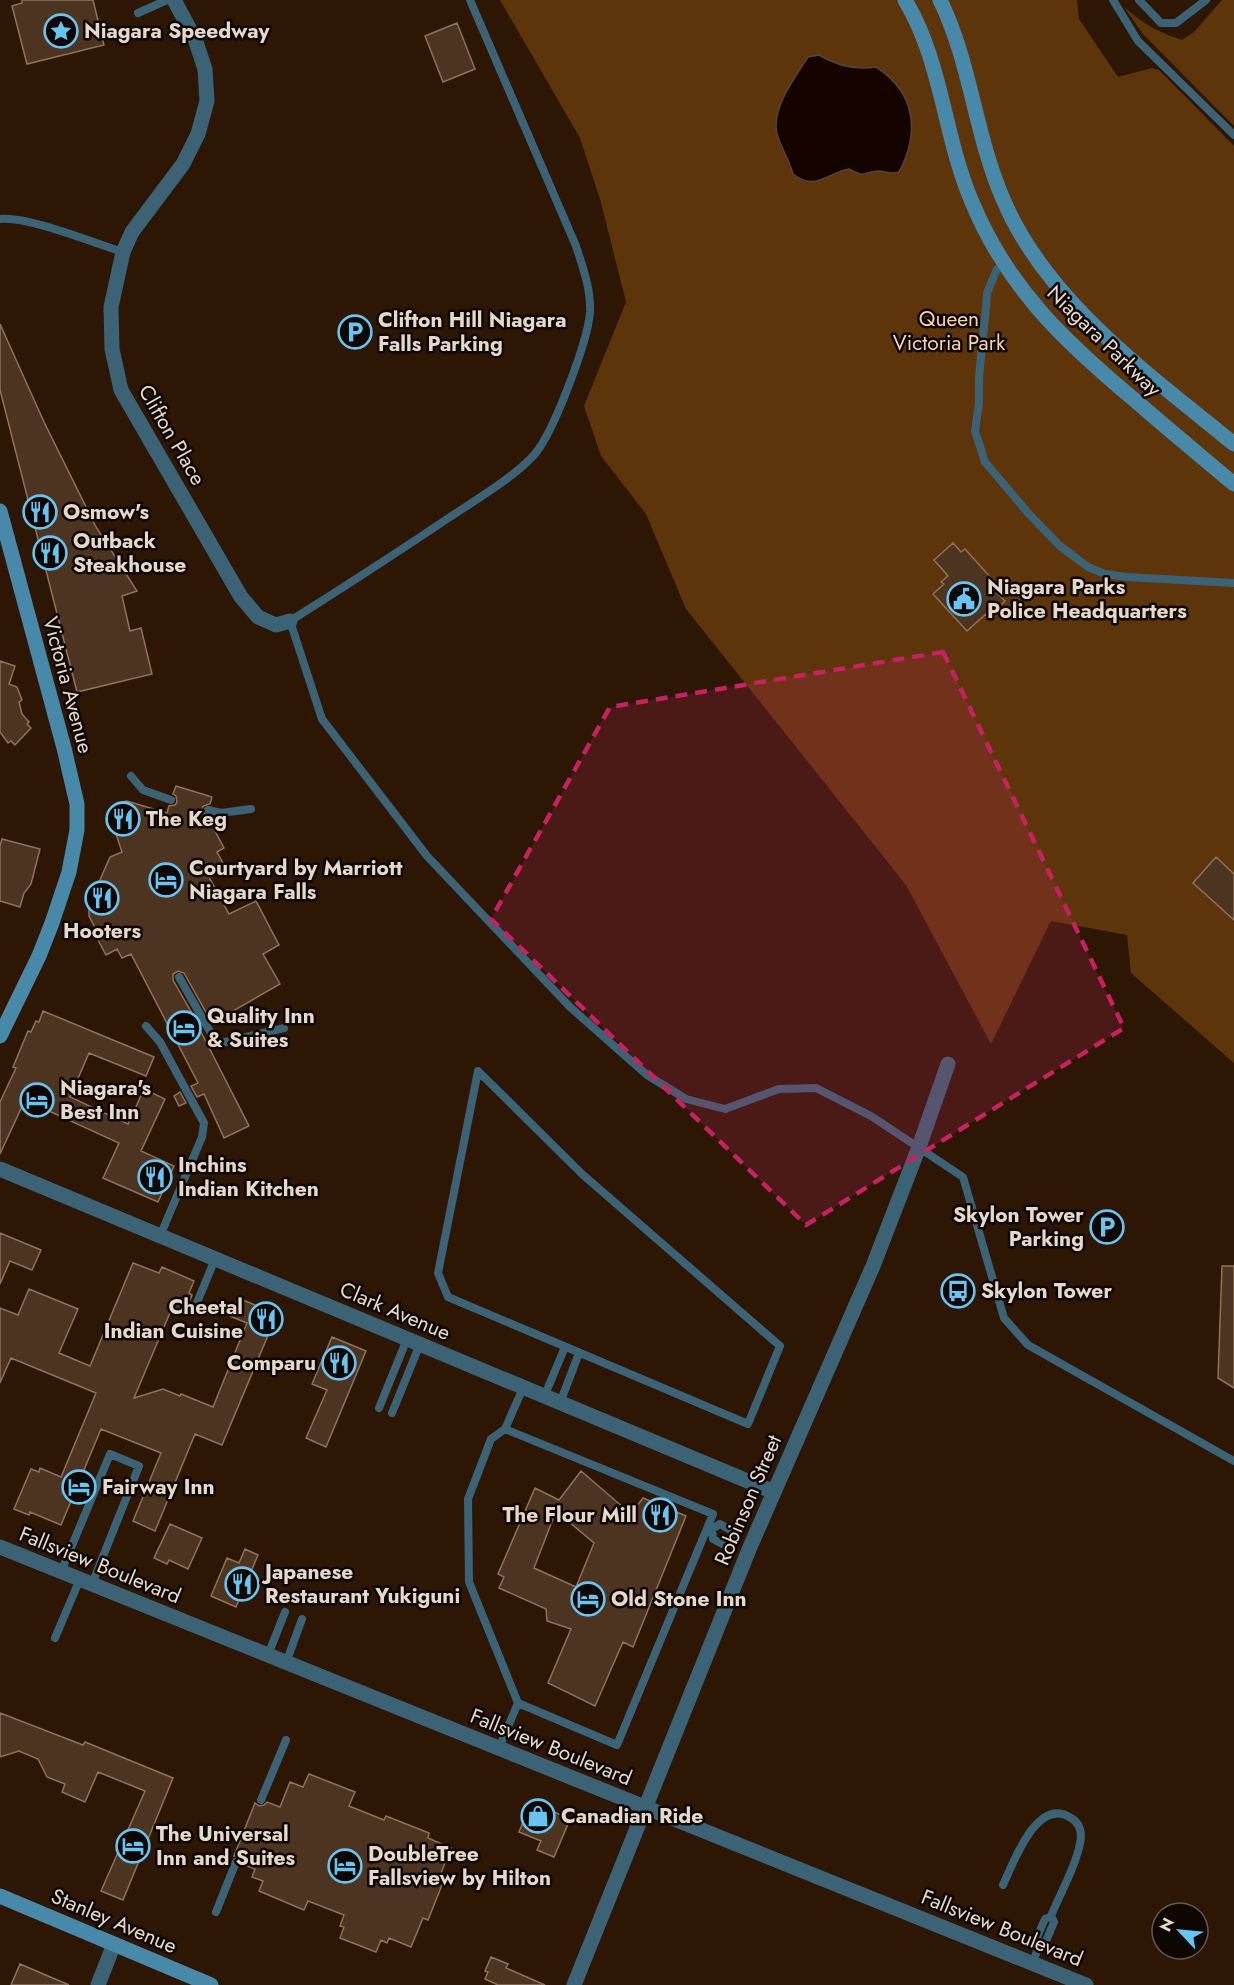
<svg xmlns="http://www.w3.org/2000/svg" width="1234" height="1985" font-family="Jost,sans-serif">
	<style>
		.green { fill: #5e350b }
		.water { fill: #150300; stroke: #54433d; stroke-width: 1.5 }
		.building { fill: #4c3420; stroke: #8d725c; stroke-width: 1.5; fill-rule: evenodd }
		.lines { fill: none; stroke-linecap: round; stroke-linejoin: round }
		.service { stroke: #3b6275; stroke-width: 8 }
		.minor { stroke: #3b6275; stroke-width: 15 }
		.secondary { stroke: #4888a8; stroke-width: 15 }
		.marked { fill: #c42261; fill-opacity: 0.2; stroke: #c42261; stroke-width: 4.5; stroke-dasharray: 12 8; stroke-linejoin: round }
		.labels { text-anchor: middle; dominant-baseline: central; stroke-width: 5; stroke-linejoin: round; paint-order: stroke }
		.poi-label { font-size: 21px; font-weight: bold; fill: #e7d8cc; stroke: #0e0601; text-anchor: start }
		.park-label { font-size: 21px; fill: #f9d2b3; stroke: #0e0601 }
		.street-label { font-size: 21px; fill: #e7d8cc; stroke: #0e0601 }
	</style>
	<rect width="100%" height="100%" fill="#2d1704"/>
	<path class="green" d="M500,0h577l2,19 39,58 34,-9 7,2 75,76v917l-103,-90 -4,-38 -76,-14 -60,123 -85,-159 -220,-276 -40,-95 -45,-58 -17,-50 42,-104 -26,-103 -20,-61z
		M1222,0h12v126l-91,-92 -19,-27c21,18 32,24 58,33l12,-8z"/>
	<path class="water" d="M819,55c18,11 36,15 57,12 40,26 44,65 23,105 -8,3 -13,-1 -21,-1 -16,1 -11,8 -29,-2 -22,4 -33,23 -56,5 -4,-15 -12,-26 -16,-40 -6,-25 18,-57 31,-77z"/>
	<path class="building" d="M22,0h71l11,45 -77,19 -15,-58 10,-3z
		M457,23l18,46 -32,13 -18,-46z
		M0,324l44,98 52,105 41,64 -15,5 8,35 11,-3 11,46 -75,18 -77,-302z
		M953,543l8,9 4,-3 36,40 -4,4 8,8 -17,16 -2,-3 -19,17 -34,-37 11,-10 -3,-2 7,-6 -14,-16z
		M0,661l15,5 -6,18 8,3 5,13 -3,2 3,12 7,8 -2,2 4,4 -16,17 -4,-4 -3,2 -8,-11z
		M176,786l36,11 -2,7 -7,2 -1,5 5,5 17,32 -7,4 7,13 -16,10 21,39 27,-13 23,44 -16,9 17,30 -68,39 -28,-50 -6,-2 -5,3v6l28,49 -1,1 49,96 -25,12 -20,-44 -7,3 -6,-11 7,-3 -67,-129 -9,4 -5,-9 -11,6 -8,-15 3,-1 -12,-23v-11l21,-48 12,-5 -12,-36 3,-9 4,-4 10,-2 40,12 2,-7 6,-1 2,-3 -1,-6 -3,-2z
		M2,839l38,10 -9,35 -7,9 -4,14 -20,-6v-55z
		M1216,857l18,17v46l-41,-37z
		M43,1011l111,46 -8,19 -57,-23 -19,44 58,27 16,-35 21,10 -24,52 33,15 -16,36 -55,-24 16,-35 -94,-43 -25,54v-52l16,-34 -3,-1 15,-36 3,1 5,-11 3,1z
		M180,1092l6,11 -7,3 -5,-10z
		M0,1233l41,17 -9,20 -22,-9 -10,23z
		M133,1263l26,10 3,-6 32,14 -5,12 3,2 -7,18 -13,-5 -38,90 29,-9 17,7 1,-2 32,13 34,-84 -17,-7 8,-18 39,16 -55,131 -27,-11 -40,97 -22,-10 28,-68 -60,-24 -40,96 -31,-13 -1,3 -15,-6 17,-40 8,3 1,-4 21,9 35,-84 -85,-35 -11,25v-75l18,7 11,-26 49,20 -19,44 31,13z
		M1222,1266h12v122l-16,-10z
		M332,1337l34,14 -40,96 -20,-9 21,-48 -15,-6z
		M581,1471l50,43 12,-16 43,18 -53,131 -10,-5 -28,64 -47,-23 23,-54 -24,-8 -1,-12 -47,-21 5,-11 -6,-3 37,-86 24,12zM556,1511l38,32 -18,44 -42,-19z
		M170,1524l32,14 -14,31 -19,-9 -2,4 -13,-6z
		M245,1549l13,6 -22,52 -25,-11 16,-38 12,5z
		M0,1713l83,32 2,-3 88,36 -50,122 -22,-9 44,-100 -47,-19 -13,30 -23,-10 3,-8 -18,-7 -9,-18 -19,-8 -19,6z
		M309,1774l46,18 -6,14 35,14 2,-4 43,17 -1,5 23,10 -12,30 5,2 -16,40 -5,-2 -12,29 -22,-9 -2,5 -6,-3 -5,12 -36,-14 4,-11 -4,-1 4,-11 -36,-14 -4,9 -45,-19 4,-10 -11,-4 3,-8 -13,-5 -3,-8h-5l21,-53 4,3 5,-1 3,-3 13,5 10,-25 13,5z
		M531,1802l37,16 -2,5 2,1 -14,33 -17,-7 4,-9 -22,-9z
		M491,1957l17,7 -2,4 39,17h-47l-13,-6 3,-7 -3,-1z
		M20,1964l49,21h-58z"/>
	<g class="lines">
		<path class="service" d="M470,0l106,246c7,22 15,43 14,66 -2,29 -37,122 -56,143 -20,22 -58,45 -84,62 -52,35 -106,70 -160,104l32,98 105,137 143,151 77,68 39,24 39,10 54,-20 37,-1 55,28 92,61 41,141 24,27 206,116
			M1113,0l25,41 96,94
			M1139,0l22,23h15l30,-23
			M138,13l29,-13
			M0,219c28,-3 94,24 123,33
			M1004,264l-7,5 -10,24 -1,14 -7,70v26l-4,28 10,31 43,51 32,33 28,21 17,7 22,3 107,6
			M131,776l12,14 28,10
			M208,810l13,3 30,-4
			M179,977l38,67 67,-16
			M146,1026l14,16 44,81 -2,14 -42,99
			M478,1071l104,103 198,172 -32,78 -300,-127 -10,-24z
			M194,1310l21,-51
			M544,1397l21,-50
			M560,1403l19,-50
			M379,1408l28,-69
			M392,1413l28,-69
			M505,1429l208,85 -96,231 -99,-42 -49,-121 -1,-83 23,-60z
			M505,1429l18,-41
			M712,1529l1,10 13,7 8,-6
			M712,1529l8,-5 14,8v8
			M61,1572l49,-118 29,12 -47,118
			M55,1638l25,-59
			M268,1655l17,-43
			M286,1663l16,-44
			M499,1748l19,-45
			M261,1800l25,-60
			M1003,1885c10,-21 34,-90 68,-67 7,4 10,11 10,19 -2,23 -21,57 -30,79l-6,3 -8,18 3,7
			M216,1912l20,-50
			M1032,1964l8,-20 6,-3 8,-19 -3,-6"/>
		<path class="minor" d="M174,0l21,39 10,30 2,32 -9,33 -15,30 -51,68 -9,20 -12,55 1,42 9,41 120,207 17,20 18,8 14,-4
			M0,1169l774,323
			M0,1547l1086,438
			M98,1985l16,-41
			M574,1985l176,-438 123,-281 46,-119 29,-83"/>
		<path class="secondary" d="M905,0c37,61 39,137 67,202 36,87 94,141 165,200 32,28 65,55 97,82
			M940,0c31,63 35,135 63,199 44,104 146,175 231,245
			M0,511l64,237 13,56v26l-8,42 -17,51 -13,33 -39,80
			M0,1896l211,89"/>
	</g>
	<path class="marked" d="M943,652l181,376 -318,197 -315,-306 119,-212z"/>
	<defs>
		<symbol id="sight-ring" viewBox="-11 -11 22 22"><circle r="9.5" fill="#0e0601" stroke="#68c4f0" stroke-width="1.5"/><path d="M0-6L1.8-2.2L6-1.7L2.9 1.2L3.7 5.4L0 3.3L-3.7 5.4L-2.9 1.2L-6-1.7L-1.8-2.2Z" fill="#68c4f0"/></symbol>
		<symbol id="parking-ring" viewBox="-11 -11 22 22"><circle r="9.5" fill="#0e0601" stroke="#68c4f0" stroke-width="1.5"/><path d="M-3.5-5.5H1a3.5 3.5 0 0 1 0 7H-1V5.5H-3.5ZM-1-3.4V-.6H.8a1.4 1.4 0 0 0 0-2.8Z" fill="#68c4f0"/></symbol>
		<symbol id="restaurant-ring" viewBox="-11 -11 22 22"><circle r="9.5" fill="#0e0601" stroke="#68c4f0" stroke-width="1.5"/><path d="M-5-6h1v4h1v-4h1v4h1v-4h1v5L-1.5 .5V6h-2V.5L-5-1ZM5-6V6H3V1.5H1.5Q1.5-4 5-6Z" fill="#68c4f0"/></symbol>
		<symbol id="civic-ring" viewBox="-11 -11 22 22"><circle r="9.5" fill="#0e0601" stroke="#68c4f0" stroke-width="1.5"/><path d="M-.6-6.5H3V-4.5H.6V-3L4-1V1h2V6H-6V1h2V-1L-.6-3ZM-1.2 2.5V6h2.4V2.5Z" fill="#68c4f0"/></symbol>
		<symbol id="hotel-ring" viewBox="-11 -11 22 22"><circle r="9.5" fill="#0e0601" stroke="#68c4f0" stroke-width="1.5"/><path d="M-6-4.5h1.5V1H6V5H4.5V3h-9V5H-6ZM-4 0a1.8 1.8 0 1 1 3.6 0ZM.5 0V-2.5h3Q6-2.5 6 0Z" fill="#68c4f0"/></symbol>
		<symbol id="bus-ring" viewBox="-11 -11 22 22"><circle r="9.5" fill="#0e0601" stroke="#68c4f0" stroke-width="1.5"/><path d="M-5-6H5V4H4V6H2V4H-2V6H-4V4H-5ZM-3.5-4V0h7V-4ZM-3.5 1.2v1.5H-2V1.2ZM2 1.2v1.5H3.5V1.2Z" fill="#68c4f0"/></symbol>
		<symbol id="shop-ring" viewBox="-11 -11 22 22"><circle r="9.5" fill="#0e0601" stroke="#68c4f0" stroke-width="1.5"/><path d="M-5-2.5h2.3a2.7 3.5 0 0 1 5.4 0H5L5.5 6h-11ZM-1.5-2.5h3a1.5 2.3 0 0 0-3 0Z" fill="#68c4f0"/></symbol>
	</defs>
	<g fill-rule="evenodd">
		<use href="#sight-ring" x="42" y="12" width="38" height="38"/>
		<use href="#parking-ring" x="336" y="313" width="38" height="38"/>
		<use href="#restaurant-ring" x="21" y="493" width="38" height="38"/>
		<use href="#restaurant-ring" x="31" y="534" width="38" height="38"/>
		<use href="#civic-ring" x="945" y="580" width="38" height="38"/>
		<use href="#restaurant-ring" x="104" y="800" width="38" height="38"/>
		<use href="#hotel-ring" x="147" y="861" width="38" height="38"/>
		<use href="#restaurant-ring" x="83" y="879" width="38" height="38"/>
		<use href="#hotel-ring" x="165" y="1009" width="38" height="38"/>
		<use href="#hotel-ring" x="18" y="1081" width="38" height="38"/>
		<use href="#restaurant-ring" x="136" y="1158" width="38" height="38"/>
		<use href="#parking-ring" x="1088" y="1208" width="38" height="38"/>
		<use href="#bus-ring" x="939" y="1272" width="38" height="38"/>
		<use href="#restaurant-ring" x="247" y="1300" width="38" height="38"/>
		<use href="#restaurant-ring" x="320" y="1344" width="38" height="38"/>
		<use href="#hotel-ring" x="60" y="1468" width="38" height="38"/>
		<use href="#restaurant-ring" x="641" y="1496" width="38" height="38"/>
		<use href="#restaurant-ring" x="223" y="1565" width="38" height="38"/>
		<use href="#hotel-ring" x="569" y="1580" width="38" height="38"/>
		<use href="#shop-ring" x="519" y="1797" width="38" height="38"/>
		<use href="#hotel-ring" x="114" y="1827" width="38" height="38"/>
		<use href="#hotel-ring" x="326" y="1847" width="38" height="38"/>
	</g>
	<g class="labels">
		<g class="poi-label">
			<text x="84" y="31">Niagara Speedway</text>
			<text x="378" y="320">Clifton Hill Niagara<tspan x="378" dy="24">Falls Parking</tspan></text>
			<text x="63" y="512">Osmow's</text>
			<text x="73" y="541">Outback<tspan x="73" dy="24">Steakhouse</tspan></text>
			<text x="987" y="587">Niagara Parks<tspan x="987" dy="24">Police Headquarters</tspan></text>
			<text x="146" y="819">The Keg</text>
			<text x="189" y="868">Courtyard by Marriott<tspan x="189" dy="24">Niagara Falls</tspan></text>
			<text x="102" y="931" text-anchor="middle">Hooters</text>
			<text x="207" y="1016">Quality Inn<tspan x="207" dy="24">&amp; Suites</tspan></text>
			<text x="60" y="1088">Niagara's<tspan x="60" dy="24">Best Inn</tspan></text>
			<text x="178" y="1165">Inchins<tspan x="178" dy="24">Indian Kitchen</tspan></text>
			<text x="1084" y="1215" text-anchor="end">Skylon Tower<tspan x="1084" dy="24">Parking</tspan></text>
			<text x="981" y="1291">Skylon Tower</text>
			<text x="243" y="1307" text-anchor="end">Cheetal<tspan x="243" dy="24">Indian Cuisine</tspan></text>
			<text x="316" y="1363" text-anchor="end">Comparu</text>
			<text x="102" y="1487">Fairway Inn</text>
			<text x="637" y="1515" text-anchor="end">The Flour Mill</text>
			<text x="265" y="1572">Japanese<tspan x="265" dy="24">Restaurant Yukiguni</tspan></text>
			<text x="611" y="1599">Old Stone Inn</text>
			<text x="561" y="1816">Canadian Ride</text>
			<text x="156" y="1834">The Universal<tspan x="156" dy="24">Inn and Suites</tspan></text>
			<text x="368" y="1854">DoubleTree<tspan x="368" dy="24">Fallsview by Hilton</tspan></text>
		</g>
		<g class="park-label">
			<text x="949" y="319">Queen<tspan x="949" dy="24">Victoria Park</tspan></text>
		</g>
		<g class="street-label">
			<text transform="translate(1104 341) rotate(44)">Niagara Parkway</text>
			<text transform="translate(172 435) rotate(60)">Clifton Place</text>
			<text transform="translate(68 685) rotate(75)">Victoria Avenue</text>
			<text transform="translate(395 1311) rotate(23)">Clark Avenue</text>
			<text transform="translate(748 1500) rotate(-67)">Robinson Street</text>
			<text transform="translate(100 1565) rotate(22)">Fallsview Boulevard</text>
			<text transform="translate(551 1747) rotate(22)">Fallsview Boulevard</text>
			<text transform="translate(114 1921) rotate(23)">Stanley Avenue</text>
			<text transform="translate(1002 1928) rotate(22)">Fallsview Boulevard</text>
		</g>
	</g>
	<g transform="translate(1180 1931) rotate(296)"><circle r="28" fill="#0e0601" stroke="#655a52" stroke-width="1.5"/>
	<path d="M0-4.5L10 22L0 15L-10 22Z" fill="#68c4f0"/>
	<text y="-9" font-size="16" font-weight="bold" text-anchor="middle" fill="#e7d8cc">N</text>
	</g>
</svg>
